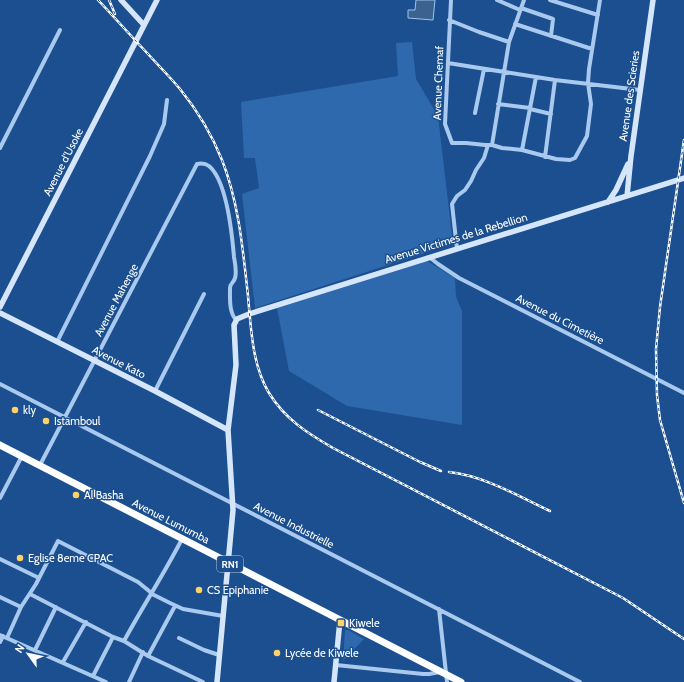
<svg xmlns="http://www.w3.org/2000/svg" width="684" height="682" font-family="Cabin,sans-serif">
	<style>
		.green { fill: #2e69ad }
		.water { fill: #3c6290; stroke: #9cc4f0 }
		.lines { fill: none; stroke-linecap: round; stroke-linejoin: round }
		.street { stroke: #a9c9ee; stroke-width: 4 }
		.secondary { stroke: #d6e6fa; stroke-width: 5.5 }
		.highway { stroke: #fff; stroke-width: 7 }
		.rail-casing { stroke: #fff; stroke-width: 2.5 }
		.rail { stroke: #1b4f8f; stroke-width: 1; stroke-dasharray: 3; stroke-linecap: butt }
		.poi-dot { fill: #ffd166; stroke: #1b4f8f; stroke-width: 1.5 }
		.labels { text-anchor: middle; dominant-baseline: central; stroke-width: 3; stroke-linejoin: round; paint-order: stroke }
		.shield { fill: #1b4f8f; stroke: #bbcadd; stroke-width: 1 }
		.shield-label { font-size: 10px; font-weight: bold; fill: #fff }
		.street-label { font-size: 11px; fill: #fff; stroke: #1b4f8f }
		.poi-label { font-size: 11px; fill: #fff; stroke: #1b4f8f; text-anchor: start }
	</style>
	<rect width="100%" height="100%" fill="#1b4f8f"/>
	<path class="green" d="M412,42l4,37 22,37 15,128 -198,64 -13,-114 17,-6 -4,-30h-11l-3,-56 157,-26 -2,-33z
		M427,261l28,17 1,19 6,14v114l-115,-19 -58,-35 -12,-63z
		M345,630h3l16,9 -21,22z"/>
	<path class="water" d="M416,0h19l-2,20 -25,-2v-8h7z"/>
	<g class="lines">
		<path class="street" d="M451,0l-6,124 7,19h14l19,2h7l10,3 20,2 34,9 14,1 5,-2 12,-22 4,-32 -3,-21 1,-14 11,-69
			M497,0l23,10
			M550,0l48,15
			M521,8l32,11 -2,17
			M449,20l30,12 30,10
			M515,24l77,25
			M448,63l107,17 85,10
			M498,104l32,4
			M530,109l21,5
			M475,113l9,-44
			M492,145l17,-103 15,-42
			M0,148l60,-118
			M522,150l14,-73
			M545,157l10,-77
			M457,249l-5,-45 5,-8 8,-6 6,-9 5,-11 8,-12 4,-13
			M429,257l9,7 21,14 225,115
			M57,342l93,-186 14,-32 3,-24
			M0,384l580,298
			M155,391l49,-97
			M40,465l157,-301c4,-1 8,-1 12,2 18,15 23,67 25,91 1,6 3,15 1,21 -1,5 -5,5 -5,10 0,11 -1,24 6,32
			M0,498l22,-42
			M0,559l39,19
			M30,594l83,43 11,4 24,15 55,26
			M0,597l21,10
			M439,609l8,73
			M0,635l106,47
			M7,638l14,-31 15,-23 22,-43 80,41 16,13 16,8 13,6 40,7
			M179,638l25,12 15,5
			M124,641c19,-35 40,-67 58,-102
			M0,642l3,-6
			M35,650l21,-43
			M148,656l27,-50
			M63,662l23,-40
			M336,665l87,9h6l11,-2
			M93,676l20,-39
			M129,682l14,-30"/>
		<path class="secondary" d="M121,0l23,25
			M627,196l4,-40 22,-156
			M608,202l8,-12 12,-26
			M0,307l157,-307
			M0,313l155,78 73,39
			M217,682l16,-172 -5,-80 8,-65 -2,-40 3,-6 12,-5 435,-136
			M334,682l6,-62"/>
		<path class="highway" d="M0,445l461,237"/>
		<defs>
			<path id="rail" d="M98,0c17,18 33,36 50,54 10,11 22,23 32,35 17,21 32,46 42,71 17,43 21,91 26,136 3,32 4,69 21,97 16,26 38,40 64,55l290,150 61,41
				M109,0l6,14
				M684,140l-24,167 -4,42 1,46 3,25 24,83
				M318,410l102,52 21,9
				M449,472c36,4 69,24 101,39"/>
		</defs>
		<use href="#rail" class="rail-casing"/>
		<use href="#rail" class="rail"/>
	</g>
	<g class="poi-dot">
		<circle cx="15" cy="410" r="4"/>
		<circle cx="46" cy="421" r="4"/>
		<circle cx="76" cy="495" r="4"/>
		<circle cx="20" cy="558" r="4"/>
		<circle cx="199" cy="590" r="4"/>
		<rect x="337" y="619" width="8" height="8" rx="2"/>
		<circle cx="277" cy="653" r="4"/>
	</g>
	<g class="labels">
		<rect class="shield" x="217" y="556" width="26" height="16" rx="3"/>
		<g class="shield-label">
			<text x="230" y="564">RN1</text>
		</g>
		<g class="street-label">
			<text transform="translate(438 83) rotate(-88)">Avenue Chemaf</text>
			<text transform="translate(629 96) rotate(-82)">Avenue des Scieries</text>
			<text transform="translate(63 162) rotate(-63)">Avenue d'Usoke</text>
			<text transform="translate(456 238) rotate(-17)">Avenue Victimes de la Rebellion</text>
			<text transform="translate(116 300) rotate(-62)">Avenue Mahenge</text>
			<text transform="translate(560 319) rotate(27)">Avenue du Cimetière</text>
			<text transform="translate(119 362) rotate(27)">Avenue Kato</text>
			<text transform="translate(171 521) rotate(27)">Avenue Lumumba</text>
			<text transform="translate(294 525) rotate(27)">Avenue Industrielle</text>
		</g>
		<g class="poi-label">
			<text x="23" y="410">kly</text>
			<text x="54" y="421">Istamboul</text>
			<text x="84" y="495">Al Basha</text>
			<text x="28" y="558">Eglise 8eme CPAC</text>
			<text x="207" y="590">CS Epiphanie</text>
			<text x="349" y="623">Kiwele</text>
			<text x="285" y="653">Lycée de Kiwele</text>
		</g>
	</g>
	<g transform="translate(28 654) rotate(303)" stroke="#1b4f8f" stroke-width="3" paint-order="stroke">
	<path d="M0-3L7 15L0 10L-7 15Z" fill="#ffffff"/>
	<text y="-6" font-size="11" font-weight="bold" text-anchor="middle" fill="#ffffff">N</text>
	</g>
</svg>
